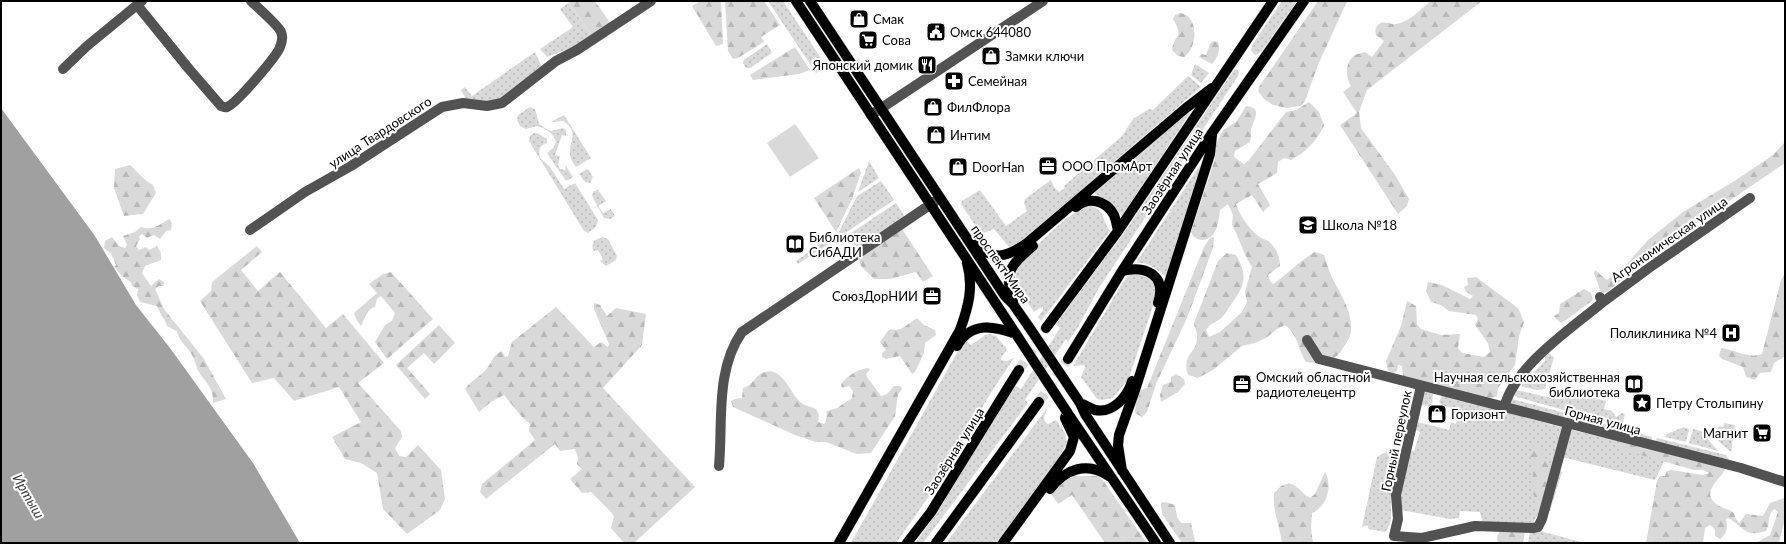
<svg xmlns="http://www.w3.org/2000/svg" width="1786" height="544" font-family="Lato,sans-serif">
	<style>
		.grass { fill: url(#grass-dots) }
		.forest { fill: url(#forest-firs) }
		.garden { fill: #d9d9d9 }
		.water { fill: #a0a0a0 }
		.lines { fill: none; stroke-linecap: round; stroke-linejoin: round }
		.major-tunnel { stroke: #d9d9d9; stroke-width: 10; stroke-dasharray: 10 5; stroke-linecap: butt }
		.major-casing { stroke: #dbdbdb; stroke-width: 11 }
		.minor { stroke: #525252; stroke-width: 10 }
		.major { stroke: #000; stroke-width: 10 }
		.major-bridge-casing { stroke: #dbdbdb; stroke-width: 11; stroke-linecap: butt }
		.major-bridge { stroke: #000; stroke-width: 10 }
		.labels { text-anchor: middle; dominant-baseline: central; stroke-width: 4; stroke-linejoin: round; paint-order: stroke }
		.poi-label { font-size: 13px; fill: #000; stroke: #fff; text-anchor: start }
		.street-label { font-size: 13px; fill: #000; stroke: #fff }
		.water-label { font-size: 14px; font-style: italic; fill: #414141; stroke: #fff }
	</style>
	<defs>
		<pattern id="grass-dots" width="8" height="8" patternUnits="userSpaceOnUse"><rect width="8" height="8" fill="#d9d9d9"/><path d="M2 2h.1M6 6h.1" fill="none" stroke="#b8b8b8" stroke-width="1.8" stroke-linecap="round"/></pattern>
		<pattern id="forest-firs" width="22" height="20" patternUnits="userSpaceOnUse"><rect width="22" height="20" fill="#d9d9d9"/><path d="M5 1l3.5 6h-7zM16 11l3.5 6h-7z" fill="#b8b8b8"/></pattern>
	</defs>
	<rect width="100%" height="100%" fill="#fff"/>
	<path class="grass" d="M768,1h15l44,66 -11,6z
		M1282,1h15l-35,50 -6,4 -3,-2 -2,-3 1,-5z
		M568,3l24,33 -14,9 -31,12 -7,-8 33,-22 -13,-18z
		M767,44l5,9 -22,15h-4l-3,-5 1,-3z
		M535,52l7,15 -43,34 -11,3 -21,-3 -6,-11 4,-3 7,9z
		M1195,64l14,9 -8,10 -10,-8z
		M1237,69l2,3 -1,4 -139,212 -21,39 -10,15 -2,-3 -41,61 3,3 -105,140h-8c38,-50 65,-106 101,-157l5,3 39,-61 -4,-4 70,-94 108,-160z
		M1188,76l13,11 -185,159 -7,1 -15,-18 -13,5 -20,-30 1,-3 18,-11 26,36 21,-15 -3,-8 1,-4 26,-19 3,7 5,5 6,-4 -1,-2 58,-50 11,-17 16,-10 4,1z
		M530,107l5,2c5,14 0,15 16,22l12,-3 3,2v6l-4,-1 -7,20 5,1 -2,9 2,4 5,1 1,-4 7,11 15,-8 5,8 -3,6 -5,-1 -6,-8 -13,7 -19,-28c18,-11 4,-23 -10,-27l-11,3 -6,-3 -3,-6 1,-5z
		M1192,110l-70,106 -12,-13 -16,-10z
		M564,115l27,43 -15,9c-3,-4 -5,-7 -6,-12 -1,-15 10,-23 -7,-34l-12,1z
		M534,133h3l10,6v4l-6,3 -2,5 1,7 10,9 14,22 11,-6 23,37 -2,7 -8,6 -4,-2 -55,-90 1,-5z
		M869,161l10,17 -21,14z
		M1200,165l-1,10 -33,102c-8,-7 -19,-16 -30,-14z
		M881,181l13,19 -59,40 22,-44z
		M598,190l8,11 -8,5 5,7 8,-4 4,7 -4,3 -7,-1 -11,-20 -1,-3 2,-4z
		M896,203l9,14 -46,30 -12,-5 -2,-5z
		M1089,205c18,6 12,14 21,26l-69,90 -3,-4 5,-7v-4l-9,6c-13,-20 -26,-27 -13,-51 21,-19 42,-45 68,-56z
		M602,237l6,2 9,17 -1,4 -10,6 -6,-5 3,-2 -5,-9 -4,1 -2,-5 2,-5z
		M827,239l3,4 -32,21 -2,-3z
		M1133,273l12,3 9,5 3,13 -28,84 -16,20 -11,2 -5,-1 -16,-22 4,-10 -1,-2 -11,1 50,-84 6,-7z
		M990,334l6,2 11,13 -6,9v2l6,1 7,-3 -22,33 -56,95 -40,57h-45l108,-194 8,-8 4,4 14,-10z
		M1548,353l6,4 -9,32 -8,1 -14,-3 -3,-6 6,-6h5l14,-14v-5z
		M1559,389l47,12 -2,8 8,2 4,6 6,-4 3,1 -3,12 -112,-31 7,-4h4l35,8z
		M1425,391l8,3 -1,13 -11,-2 -3,17 31,8 2,-8 5,2 3,-14 -17,-5 -3,-3 3,-7 126,34 100,24 -13,27 -93,-23 -3,13 3,2 -12,39c-9,-1 -13,5 -17,12h-45l-6,-2 -2,-9 -20,-1 -1,7 -9,1 -49,-9 -3,-5 10,-55 6,1 6,-19 -7,-3z
		M1509,398l143,39 -1,5 -140,-37z
		M1048,407l-4,10 1,5 3,2 8,-4 9,13 2,10 -14,26 -54,74h-53z
		M1724,423l11,2 -4,27 -16,-14 4,-12 4,1z
		M1684,427l5,2 -3,13 -21,-5 2,-3z
		M1693,429l8,2 17,20 -29,-8z
		M1657,438l69,17 4,6 -75,-20z
		M1388,451l10,4 2,2c-3,13 -9,28 -9,41 -1,11 3,26 -6,34l-16,-3 -2,-4 -5,2 15,-70z
		M1530,530l10,1 45,12h-57z"/>
	<path class="forest" d="M572,1h23l16,23 -19,12 -24,-33z
		M701,1h20l2,43 -7,2 -24,-40z
		M725,1h39l16,24 -19,12 3,5 -26,16 -5,1 -5,-8z
		M1318,1h29l-29,64 -13,36 -5,5 -14,2 -13,-3 -9,-6 -6,-8 1,-4z
		M1431,1h51l-115,89 -8,22 2,16 34,47 14,24 -2,7 -9,8 -58,-89 17,-12 -14,-21 8,-6c-6,-9 -6,-24 4,-31 2,-1 7,-2 10,-3l7,5 12,-16 -8,-6c-1,-4 -1,-8 3,-11 5,-4 12,1 18,0 13,-3 24,-15 34,-23z
		M1180,13c19,2 18,35 4,44l-6,-1 -6,-6c2,-17 13,-10 1,-31l2,-4z
		M1213,41l5,1c3,8 -1,16 -6,22l-13,-7 3,-3 4,1 4,-11z
		M795,47l15,23 -11,4 -46,6 -3,-5z
		M1309,102l10,10 5,13c-6,15 -19,28 -33,35l-7,-2 -6,4 -1,11 -19,11 12,21 -7,7 -11,-17 -16,9c4,12 12,23 21,31 3,3 8,4 11,6 8,7 12,15 12,25l-12,9 2,6 3,3c15,-10 26,-23 42,-32l9,3c2,6 4,12 6,18 8,18 23,37 21,58 0,5 -5,12 -8,17 -7,14 -22,16 -37,14 -8,-13 -8,-27 -21,-37l-8,4 -11,9 -11,5 -13,3 -29,24 -15,8 -10,-3c-7,-22 11,-22 9,-40 0,-4 -3,-8 -3,-12l24,-62 9,-8 9,2c13,22 8,32 -6,51 -3,4 -6,10 -10,13 -7,5 -8,3 -14,11l3,7 11,-5 22,-20 5,-10 -2,-10 7,-25c-9,-13 -12,-28 -20,-42l1,-10 -5,-11 -8,6c-1,12 -4,31 -19,30 -5,-1 -8,-3 -10,-8l24,-73 1,-15 7,-14 13,-8 10,-16c18,2 7,14 5,24 0,4 0,8 -1,12l-15,9 -1,6 10,7 5,-4 37,-48 10,-2z
		M1785,142v21l-118,80 -59,48 -5,2 -3,-3 -6,-17 1,-3 12,10 16,-12 25,-28 35,-28 53,-32 37,-25z
		M130,165c8,7 13,15 23,20l3,8 -13,21 -19,2 -10,-28 1,-19z
		M859,168l2,5 -9,26 -16,33 -22,-34z
		M169,219l3,4 -1,7 -5,1 -6,8 -6,-4 -7,3 -5,-4 -3,2 1,3 -4,7 3,4 7,-3 3,3 8,-4 4,7v7l-16,6 -3,7 9,13 8,-7 5,3 -1,4h-4l-4,3 9,20 40,50 22,40 -13,4c1,-15 -7,-20 -14,-31 -3,-4 -3,-10 -6,-15 -5,-11 -13,-13 -16,-26l-10,-5c-2,-8 -7,-11 -10,-20l-17,-4 -3,-7 1,-6 -6,-3 -1,-4 -8,-5 -9,-10 2,-2 -5,-12 -7,-5 1,-7 7,-4 7,9 6,2 2,-3 -4,-9 12,-4 6,-5c11,4 18,-2 28,-8z
		M902,229l31,47 -10,6 -7,-10 -26,7h-16l-13,-13 -2,-7z
		M1214,237l-1,11 -26,70 -31,66 -9,28 -5,5 -7,-4 1,-14 5,-9 6,-2 57,-141 6,-9z
		M257,246l5,6 -21,18 17,21 22,-19 46,56 17,-14 41,49 -26,20 43,48 1,6 -7,11 4,8 7,1 12,-12 23,25 4,29 -5,11 -33,24 -24,-25 -6,-36 -16,-10 -16,-4 -13,-22 29,-15 -22,-35 -45,14 -20,-23 -22,5 -52,-82 11,-10 1,-9z
		M391,272l42,47 -46,40 -12,-17 10,-17 7,-4 3,-8 -14,-17 -4,3 -2,8c-9,2 -10,12 -14,19l-5,-7 -2,-6 23,-20 -8,-9 14,-10z
		M1785,273v83l-11,7 -3,9 -11,1 -5,7 -9,-3 -3,-10 -21,-8 -3,-3 2,-8c14,2 27,11 41,6l19,-74z
		M1476,277l42,31 6,14 -5,14 -4,29 -17,23 -1,8 -10,4 -84,-24 -1,-10 -4,-1 -1,6 -3,2 -6,-2 -2,-10 15,-35 6,-25 9,5 1,18 4,5 20,6 19,-1 -2,14 4,5 22,4 6,-5 -2,-9 -13,-18 3,-6 -2,-4 -27,-4 -8,-6 -10,-3 -5,-11 2,-9 14,3 28,14 3,-3 -8,-5 -1,-4 4,-2 -1,-7z
		M1584,289l7,4 2,7 -31,23 -5,-3 -3,-4 5,-3 1,-9z
		M594,303l6,2 7,11 9,-8 30,6 -4,31 -39,43 92,99 -61,56h-10l-13,-15 3,-11 -2,-4 -21,-21 -9,1 -12,-14 12,-10 -5,-5 1,-6 -3,-9 -15,2 -5,-7 -69,55 -6,-7 2,-8 53,-44 -6,-9 1,-7 -8,-7 -18,-22 -13,7 -12,10 -14,-23c6,-9 17,-13 23,-22 6,-8 4,-11 14,-16l3,6 3,-1 4,-14 44,-35 38,40 7,-5 7,5 1,-3 -15,-35z
		M917,318l7,7 11,5 1,5 -11,8 -1,10 -9,19 -3,2 -12,-18 -14,3 -4,-2v-4l4,-3 -6,-8 8,-11 3,-2c9,4 18,-6 26,-11z
		M439,325l16,18 -21,21 -10,-11 -17,15 23,26 -5,5 -29,-34z
		M867,368l3,1 -4,5 1,3 14,19 6,-2 7,-8h6l2,3 -4,5 -3,22 -24,37 -14,1 -31,-12h-10l-21,-7 -62,-28 -2,-6 4,-2 7,-1 1,-10c10,-2 13,-14 22,-16 17,-5 25,20 34,29 5,5 11,5 17,8l3,6 -1,7 6,2 2,-3 1,-10 10,-3 15,-10 1,-7 -4,-5 -7,2 -1,-3c5,-9 16,-15 26,-17z
		M1176,374l8,5 1,5 -7,8 -17,10 -1,-7 3,-10 8,-3v-5z
		M1621,441l104,28c-3,9 -24,22 -10,34 5,5 14,6 19,10l2,6 3,4 7,-9 17,2 7,-13 15,-5v20l-6,25h-23l14,-8 8,-23 -4,-3c-8,9 -3,14 -8,22 -23,7 -21,-4 -38,-13l-2,1c2,8 1,15 -6,20l-5,-3v-7l-5,-4 -5,3 -2,15h-57l11,-62 3,-5h5l2,-5 4,-1 32,5 6,-2 -6,-3h-9l-74,-21 -2,-5z
		M1535,445l9,3 -2,9 9,7 3,4 -14,42 -5,-3 -3,-43 -2,-8 1,-6z
		M1325,472c6,9 4,25 -3,33 -2,3 -6,6 -10,8l-1,15 2,15h-31c-2,-17 -10,-33 -8,-50l7,-7 8,-3c11,4 11,9 21,15l5,-4z
		M1073,476h25l4,3 44,63 -41,1 -33,-48 -14,9 -8,-12z
		M1165,502l10,3 2,12 4,6h10l4,18 3,2h-16l-20,-29 -1,-11z
		M1501,528l24,2 -2,13h-25l-1,-6z"/>
	<path class="garden" d="M795,124l24,34 -29,19 -23,-34z"/>
	<path class="water" d="M1,108l94,128 41,69 34,43 83,115 47,80h-299z"/>
	<g class="lines">
		<path class="major-tunnel" d="M1019,370l27,-42
			M1039,402l29,-43"/>
		<defs>
			<path id="major" d="M796,1l220,333
				M810,1l195,295 8,8 16,23
				M1076,207c12,-11 30,-7 38,8 2,5 3,11 4,16
				M973,243c21,18 33,15 54,0l159,-135 26,-20
				M1122,271c24,-6 45,4 36,32
				M1013,302c-9,-31 -3,-36 20,-56
				M1046,328l72,-97 155,-230
				M957,346c14,-25 37,-20 59,-12
				M1068,359l54,-88 90,-138 92,-132
				M1080,403c5,2 10,5 15,7 18,4 33,-14 37,-29
				M1080,403l5,11 85,129
				M1067,412l89,131
				M1122,471l-4,-26 1,-10 16,-45 75,-236 2,-19
				M1050,489c15,-20 37,-28 59,-13
				M839,543l121,-213c8,-22 14,-43 7,-67
				M907,543l24,-31 88,-142
				M936,543l103,-141
				M1003,543l67,-92 4,-14 -9,-19 2,-6"/>
		</defs>
		<use href="#major" class="major-casing"/>
		<path class="minor" d="M137,5l52,64 32,37c3,1 4,2 6,1 9,-3 50,-51 53,-60 2,-5 3,-11 1,-15 -2,-6 -24,-25 -30,-31
			M63,69l24,-23 55,-45
			M871,115l172,-114
			M250,230l55,-38 46,-26 91,-59 21,-4 24,3 15,-3 54,-42 21,-11 74,-49
			M1603,302l46,-34 101,-70
			M1307,340l12,19 422,109 44,14
			M1421,386l-25,109 2,24 -4,17 28,2 53,-12 58,2 5,-1 4,-8 26,-95
			M1504,408c10,-42 67,-79 99,-106l-3,-5
			M719,466c4,-43 -4,-96 23,-134l198,-134"/>
		<use href="#major" class="major"/>
		<defs>
			<path id="major-bridge" d="M1029,327l51,76
				M1016,334l51,78"/>
		</defs>
		<use href="#major-bridge" class="major-bridge-casing"/>
		<use href="#major-bridge" class="major-bridge"/>
	</g>
	<defs>
		<symbol id="shop-square" viewBox="-11 -11 22 22"><rect x="-9" y="-9" width="18" height="18" rx="4" fill="#000" stroke="#fff"/><path d="M-5-2.5h2.3a2.7 3.5 0 0 1 5.4 0H5L5.5 6h-11ZM-1.5-2.5h3a1.5 2.3 0 0 0-3 0Z" fill="#fff"/></symbol>
		<symbol id="civic-square" viewBox="-11 -11 22 22"><rect x="-9" y="-9" width="18" height="18" rx="4" fill="#000" stroke="#fff"/><path d="M-.6-6.5H3V-4.5H.6V-3L4-1V1h2V6H-6V1h2V-1L-.6-3ZM-1.2 2.5V6h2.4V2.5Z" fill="#fff"/></symbol>
		<symbol id="supermarket-square" viewBox="-11 -11 22 22"><rect x="-9" y="-9" width="18" height="18" rx="4" fill="#000" stroke="#fff"/><path d="M-6-5.5h2.5l.6 2H6L4.5 2H-2.5L-4.4-4H-6ZM-1.5 3.2a1.3 1.3 0 1 0 .1 0ZM3 3.2a1.3 1.3 0 1 0 .1 0Z" fill="#fff"/></symbol>
		<symbol id="restaurant-square" viewBox="-11 -11 22 22"><rect x="-9" y="-9" width="18" height="18" rx="4" fill="#000" stroke="#fff"/><path d="M-5-6h1v4h1v-4h1v4h1v-4h1v5L-1.5 .5V6h-2V.5L-5-1ZM5-6V6H3V1.5H1.5Q1.5-4 5-6Z" fill="#fff"/></symbol>
		<symbol id="pharmacy-square" viewBox="-11 -11 22 22"><rect x="-9" y="-9" width="18" height="18" rx="4" fill="#000" stroke="#fff"/><path d="M-2-6h4v4h4v4h-4v4h-4v-4h-4v-4h4Z" fill="#fff"/></symbol>
		<symbol id="office-square" viewBox="-11 -11 22 22"><rect x="-9" y="-9" width="18" height="18" rx="4" fill="#000" stroke="#fff"/><path d="M-6-3h4V-5.5h4V-3h4V5H-6ZM-1-4.5V-3h2v-1.5ZM-6 0V1H6V0Z" fill="#fff"/></symbol>
		<symbol id="school-square" viewBox="-11 -11 22 22"><rect x="-9" y="-9" width="18" height="18" rx="4" fill="#000" stroke="#fff"/><path d="M0-5L7-2L0 1L-7-2ZM-4 1L0 2.5L4 1V4Q0 6-4 4Z" fill="#fff"/></symbol>
		<symbol id="library-square" viewBox="-11 -11 22 22"><rect x="-9" y="-9" width="18" height="18" rx="4" fill="#000" stroke="#fff"/><path d="M-6-4Q-3-5.5-.7-3.5V5Q-3 3-6 4ZM6-4Q3-5.5 .7-3.5V5Q3 3 6 4Z" fill="#fff"/></symbol>
		<symbol id="hospital-square" viewBox="-11 -11 22 22"><rect x="-9" y="-9" width="18" height="18" rx="4" fill="#000" stroke="#fff"/><path d="M-5-5h3v3.5h4V-5h3V5h-3V1.5h-4V5h-3Z" fill="#fff"/></symbol>
		<symbol id="sight-square" viewBox="-11 -11 22 22"><rect x="-9" y="-9" width="18" height="18" rx="4" fill="#000" stroke="#fff"/><path d="M0-6L1.8-2.2L6-1.7L2.9 1.2L3.7 5.4L0 3.3L-3.7 5.4L-2.9 1.2L-6-1.7L-1.8-2.2Z" fill="#fff"/></symbol>
	</defs>
	<g fill-rule="evenodd">
		<use href="#shop-square" x="848" y="8" width="22" height="22"/>
		<use href="#civic-square" x="925" y="21" width="22" height="22"/>
		<use href="#supermarket-square" x="857" y="29" width="22" height="22"/>
		<use href="#shop-square" x="980" y="45" width="22" height="22"/>
		<use href="#restaurant-square" x="916" y="54" width="22" height="22"/>
		<use href="#pharmacy-square" x="943" y="70" width="22" height="22"/>
		<use href="#shop-square" x="922" y="96" width="22" height="22"/>
		<use href="#shop-square" x="925" y="124" width="22" height="22"/>
		<use href="#office-square" x="1037" y="155" width="22" height="22"/>
		<use href="#shop-square" x="947" y="156" width="22" height="22"/>
		<use href="#school-square" x="1297" y="214" width="22" height="22"/>
		<use href="#library-square" x="784" y="233" width="22" height="22"/>
		<use href="#office-square" x="921" y="285" width="22" height="22"/>
		<use href="#hospital-square" x="1720" y="322" width="22" height="22"/>
		<use href="#office-square" x="1231" y="373" width="22" height="22"/>
		<use href="#library-square" x="1623" y="373" width="22" height="22"/>
		<use href="#sight-square" x="1631" y="392" width="22" height="22"/>
		<use href="#shop-square" x="1426" y="403" width="22" height="22"/>
		<use href="#supermarket-square" x="1751" y="422" width="22" height="22"/>
	</g>
	<g class="labels">
		<g class="poi-label">
			<text x="873" y="19">Смак</text>
			<text x="950" y="32">Омск 644080</text>
			<text x="882" y="40">Сова</text>
			<text x="1005" y="56">Замки ключи</text>
			<text x="913" y="65" text-anchor="end">Японский домик</text>
			<text x="968" y="81">Семейная</text>
			<text x="947" y="107">ФилФлора</text>
			<text x="950" y="135">Интим</text>
			<text x="1062" y="166">ООО ПромАрт</text>
			<text x="972" y="167">DoorHan</text>
			<text x="1322" y="225">Школа №18</text>
			<text x="809" y="237">Библиотека<tspan x="809" dy="15">СибАДИ</tspan></text>
			<text x="918" y="296" text-anchor="end">СоюзДорНИИ</text>
			<text x="1717" y="333" text-anchor="end">Поликлиника №4</text>
			<text x="1256" y="377">Омский областной<tspan x="1256" dy="15">радиотелецентр</tspan></text>
			<text x="1620" y="377" text-anchor="end">Научная сельскохозяйственная<tspan x="1620" dy="15">библиотека</tspan></text>
			<text x="1656" y="403">Петру Столыпину</text>
			<text x="1451" y="414">Горизонт</text>
			<text x="1748" y="433" text-anchor="end">Магнит</text>
		</g>
		<g class="street-label">
			<text transform="translate(380 132) rotate(-33)">улица Твардовского</text>
			<text transform="translate(1172 171) rotate(-57)">Заозёрная улица</text>
			<text transform="translate(1669 239) rotate(-35)">Агрономическая улица</text>
			<text transform="translate(1001 264) rotate(55)">проспект Мира</text>
			<text transform="translate(1603 420) rotate(15)">Горная улица</text>
			<text transform="translate(1396 441) rotate(-78)">Горный переулок</text>
			<text transform="translate(954 451) rotate(-58)">Заозёрная улица</text>
		</g>
		<g class="water-label">
			<text transform="translate(29 496) rotate(60)">Иртыш</text>
		</g>
	</g>
	<rect width="1786" height="544" fill="none" stroke="#000000" stroke-width="4"/>
</svg>
